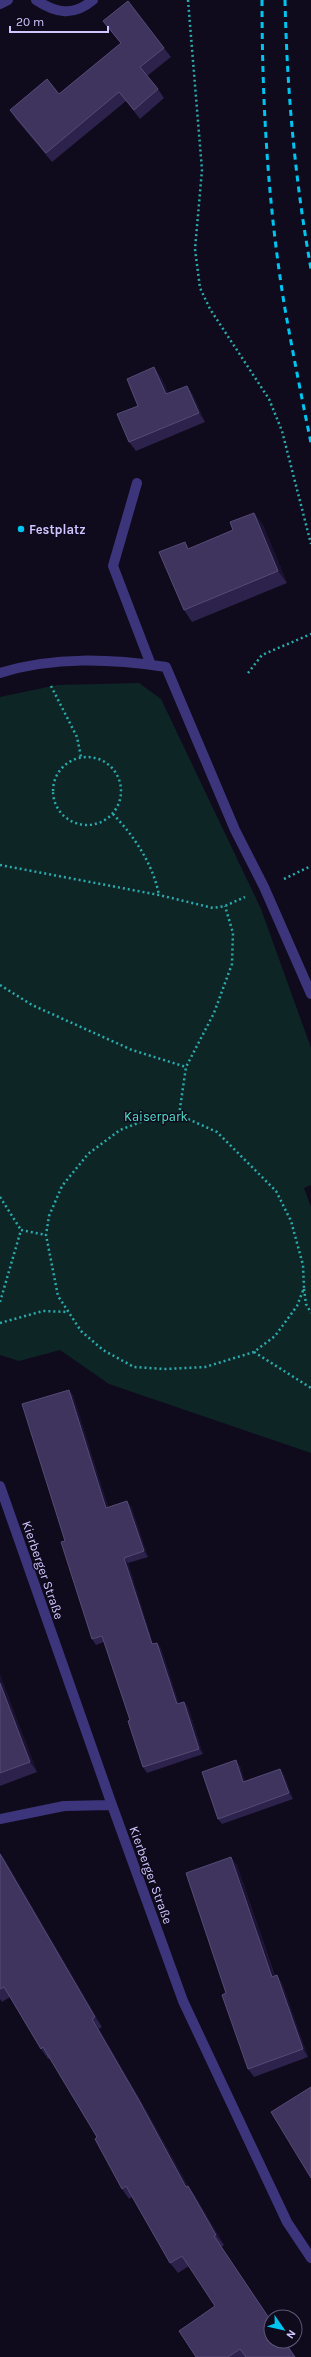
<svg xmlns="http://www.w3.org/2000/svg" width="311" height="2357" font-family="Karla,sans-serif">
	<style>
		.green { fill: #0e2526 }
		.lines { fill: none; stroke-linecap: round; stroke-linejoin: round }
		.path { stroke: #2aacae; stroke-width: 2.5; stroke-dasharray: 2 3; stroke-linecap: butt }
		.minor { stroke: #3d357c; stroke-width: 10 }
		.rail { stroke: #00c5f1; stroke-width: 3; stroke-dasharray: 6 5; stroke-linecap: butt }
		.wall { fill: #2d224b }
		.shaded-wall { fill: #1a1230 }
		.building { fill: #3f345e; stroke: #564b77 }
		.poi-dot { fill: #00c5f1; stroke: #0f0b1c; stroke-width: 1.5 }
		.labels { text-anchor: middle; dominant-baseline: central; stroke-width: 3; stroke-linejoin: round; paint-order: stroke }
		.poi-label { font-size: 13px; font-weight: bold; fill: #d1c6ff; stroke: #0f0b1c; text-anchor: start }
		.park-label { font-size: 13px; fill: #51e0c8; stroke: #0f0b1c }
		.street-label { font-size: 13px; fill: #d1c6ff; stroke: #0f0b1c }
	</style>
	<rect width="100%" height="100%" fill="#0f0b1c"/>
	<path class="green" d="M139,683l22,16 100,210 50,139v137l-7,3 7,19v246l-202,-69 -49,-34 -41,11 -19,-6v-658l57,-12z"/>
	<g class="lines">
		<path class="path" d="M188,0l14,170 -7,79 5,39 10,21 59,90 13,32 29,113
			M248,673l14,-18 49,-21
			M51,686l26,51 4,20
			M53 791a34 34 0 1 1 68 0a34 34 0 1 1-68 0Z
			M113,814c21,22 40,50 46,81
			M0,865l159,30 54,13 12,-2 20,-9
			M284,879l27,-13
			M0,985l32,20 100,45 54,17
			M179,1115l38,17 59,59 15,30 12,44 1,23 -7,18 -22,30 -21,16 -49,15 -41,2 -30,-2 -31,-17 -22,-19 -23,-35 -12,-61 3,-19 13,-30 26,-32 32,-24 36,-14z
			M179,1115l7,-48 28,-54 18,-49 1,-31 -8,-27
			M0,1197l21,33
			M304,1289l2,15 5,9
			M0,1302l21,-72 25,5
			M0,1323l43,-12 25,1
			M254,1352l57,36"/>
		<path class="minor" d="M36,0c20,13 37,17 57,0
			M0,4l8,-4
			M137,483l-24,83 38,99
			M0,673c54,-17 111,-14 166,-6l69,163 29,57 47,107
			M0,1486l112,319 71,196 104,221 24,36
			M0,1819l64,-13 48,-1"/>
		<path class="rail" d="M262,0c0,103 6,207 23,309 8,45 17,90 26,134
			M285,0c2,91 10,180 26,269"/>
	</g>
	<path class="wall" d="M103,21l61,27 7,9 -24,19 11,13 6,9 -24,21 -14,-18 -74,61 -36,-43 -6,-9 49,-16 62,-50z
		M161,377l7,16 19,-7 6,9 12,27 -69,29 -7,-9 9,-36z
		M254,513l9,12 24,58 -95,39 -8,-12 49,-80z
		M73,1395l35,112 23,-1 17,51 -20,6 25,81 4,-1 4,5 18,56 5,-2 4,5 15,47 -56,19 -4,-6 -13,-47 -26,-78 -8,3 -4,-6 -27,-98z
		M0,1675l37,97 -37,14z
		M240,1766l5,16 35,-13 4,6 9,24 -71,25 -4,-5z
		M0,1853l5,7 97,167 -3,2 48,83 41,74 7,10 29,49 -3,2 74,110h-99l19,-51 -26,-40 -11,7 -8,-10 -38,-66 -3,2 -7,-10 -25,-52 -47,-79 -2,1 -7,-10 -31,-52 -8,5 -2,-3z
		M237,1865l38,111 2,-1 5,8 26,74 -54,20 -6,-8 -22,-76z"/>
	<path class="shaded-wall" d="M154,367l7,10 11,26 -6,-9z
		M187,386l6,9 12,27 -6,-9z
		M254,513l9,12 24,58 -9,-12z
		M69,1390l4,5 37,119 -4,-6z
		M127,1501l4,5 17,51 -4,-6z
		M124,1558l4,5 27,87 -3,-6z
		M157,1643l4,5 20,62 -4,-6z
		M0,1675l37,97 -7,-10 -30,-79z
		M184,1702l4,5 15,47 -4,-5z
		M236,1760l4,6 7,22 -4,-6z
		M280,1769l4,6 9,24 -4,-6z
		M0,1853l5,7 97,167 -7,-10z
		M231,1857l6,8 40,119 -5,-7z
		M277,1975l5,8 26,74 -5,-8z
		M92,2019l7,10 48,83 47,85 -8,-10z
		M188,2186l7,10 29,49 -8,-10z"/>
	<path class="building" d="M128,1l36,47 -24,19 18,22 -24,21 -15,-18 -73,61 -36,-43 37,-31 12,15 62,-51 -18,-22z
		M154,367l12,27 21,-8 12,27 -70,29 -12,-28 21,-8 -11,-27z
		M254,513l24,58 -94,39 -25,-58 26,-10 3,7 45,-19 -3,-8z
		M69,1390l37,118 21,-7 17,50 -20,7 28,86 5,-1 20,61 7,-2 15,47 -56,18 -15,-46 2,-1 -28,-84 -10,3 -31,-97 4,-1 -43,-137z
		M0,1683l30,79 -30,11z
		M236,1760l7,22 37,-13 9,24 -71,26 -16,-47z
		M0,1854l95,163 -3,2 48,83 46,85 2,-1 28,49 -2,1 57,85v20h13l11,16h-49l-6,-8 -12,8h-32l-17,-26 36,-25 -33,-50 -12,7 -44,-77 -4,3 -27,-50 2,-2 -54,-90 -2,2 -37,-62 -4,2z
		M231,1857l41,120 5,-2 26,74 -55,20 -26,-74 4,-2 -40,-120z
		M311,2087v91l-40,-66z"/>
	<circle class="poi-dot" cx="21" cy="529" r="4"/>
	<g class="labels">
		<g class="poi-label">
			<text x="29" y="529">Festplatz</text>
		</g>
		<g class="park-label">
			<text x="156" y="1116">Kaiserpark</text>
		</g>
		<g class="street-label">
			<text transform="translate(43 1570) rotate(71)">Kierberger Straße</text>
			<text transform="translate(151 1875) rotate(70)">Kierberger Straße</text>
		</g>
	</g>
	<g transform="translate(283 2329) rotate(124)"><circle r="19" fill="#0f0b1c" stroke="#5d5677"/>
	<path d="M0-3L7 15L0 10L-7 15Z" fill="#00c5f1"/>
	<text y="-6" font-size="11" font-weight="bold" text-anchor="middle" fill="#d1c6ff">N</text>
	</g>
	<path d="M10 26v6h98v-6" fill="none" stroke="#d1c6ff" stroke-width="2"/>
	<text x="16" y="26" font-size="12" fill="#d1c6ff" stroke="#0f0b1c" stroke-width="3" paint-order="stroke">20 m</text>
</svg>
